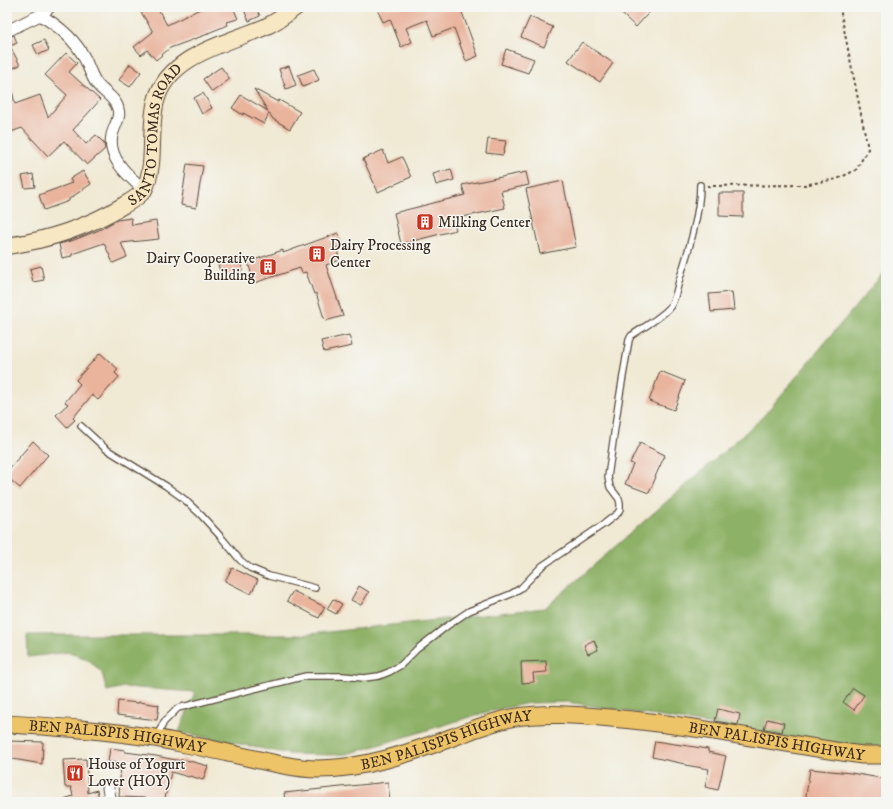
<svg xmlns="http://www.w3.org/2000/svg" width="893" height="809" font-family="'IM FELL DW Pica',serif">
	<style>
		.forest { fill: #8db166; stroke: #646e42 }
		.building { fill: #e9b39c }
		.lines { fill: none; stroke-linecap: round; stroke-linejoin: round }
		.lane-casing { stroke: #564739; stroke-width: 8 }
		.street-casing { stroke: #564739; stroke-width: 13 }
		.secondary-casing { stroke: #564739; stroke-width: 18 }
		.primary-casing { stroke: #564739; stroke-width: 19 }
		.path { stroke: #564739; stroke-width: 2; stroke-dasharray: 3 3; stroke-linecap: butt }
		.lane { stroke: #fff; stroke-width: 5.5 }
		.street { stroke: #fff; stroke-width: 11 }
		.secondary { stroke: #f8e7c3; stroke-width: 16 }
		.primary { stroke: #eec469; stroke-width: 17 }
		.labels { text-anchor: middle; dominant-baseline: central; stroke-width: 3; stroke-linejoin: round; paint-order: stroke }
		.street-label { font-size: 15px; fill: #3b2a1e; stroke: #f6f6f2 }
		.poi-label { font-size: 15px; fill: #3b2a1e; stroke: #f6f6f2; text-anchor: start }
	</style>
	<rect width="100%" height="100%" fill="#f6f6f2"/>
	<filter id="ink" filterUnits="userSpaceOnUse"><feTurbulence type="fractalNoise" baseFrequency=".025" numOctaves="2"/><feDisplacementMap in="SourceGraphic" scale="8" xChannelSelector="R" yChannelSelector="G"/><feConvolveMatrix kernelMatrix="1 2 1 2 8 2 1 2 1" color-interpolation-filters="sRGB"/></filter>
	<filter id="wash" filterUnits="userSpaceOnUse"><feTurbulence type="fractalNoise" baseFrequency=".012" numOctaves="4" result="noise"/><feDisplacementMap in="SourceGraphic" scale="16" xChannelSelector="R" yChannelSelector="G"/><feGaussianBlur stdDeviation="0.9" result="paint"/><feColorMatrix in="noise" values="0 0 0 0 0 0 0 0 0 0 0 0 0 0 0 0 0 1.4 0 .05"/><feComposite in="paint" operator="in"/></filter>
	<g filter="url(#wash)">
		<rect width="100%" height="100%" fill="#f0e9d4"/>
		<path class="forest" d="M886,270v476l-19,1 -72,-9 -228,-36 -38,1 -39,8 -125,38 -19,5 -16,1 -41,-1 -110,-22 16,-40 -71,-5 -17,4 -5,-18 -12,-12 -20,-9 -42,5 -1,-22h274l244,-27 216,-189z"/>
		<g id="blocks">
			<path class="building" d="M138,7h19l10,18 37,-18h17l1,3 11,-3 5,12 -11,3 1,3 -20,8v1l-38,14 -14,12 -9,-10 -6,5 -7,-8 19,-15z
				M251,7h5l4,9 -11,5 -5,-11z
				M376,7h84l18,49 -12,5 -12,-33 -21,8 -6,-16 -21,8 6,14 -11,5 -11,-28 -7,3z
				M614,7h40l-18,20z
				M530,17l23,10 -9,20 -23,-10z
				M14,35l3,8 -7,3 10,19 -13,6v-33z
				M44,40l5,10 -11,5 -5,-10z
				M582,42l31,21 -13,19 -32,-21z
				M506,49l28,10 -6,14 -27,-9z
				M66,53l11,10 -8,9 31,28 -27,30 13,14 10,-9 8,8 1,6 -18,16 -23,-24 -16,15 -26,-28 -11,4 -4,-11v-35h4l4,18 25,-9 8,22 19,-22 -22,-20z
				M130,64l11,8 -11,15 -11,-7z
				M289,66l7,19 -10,4 -7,-20z
				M221,67l9,12 -18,13 -9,-13z
				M314,69l5,11 -16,7 -5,-12z
				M254,89l24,13 1,-2 21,12 -10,17 -17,-10 -4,-6 -5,11 -21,-11v2l-11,-7 9,-13 27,16z
				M203,93l9,15 -10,6 -8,-16z
				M488,139l18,2 -3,14 -17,-2z
				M383,150l5,13 14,-6 9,20 -33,15 -15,-33z
				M187,164l16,2 -7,42 -15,-3z
				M451,169l3,11 -18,5 -3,-11z
				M83,171l8,13 -22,15v2l-25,9 -5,-15 33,-12 -2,-4z
				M526,172l3,13 -28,6 4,17 -52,11 3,11 -55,14 -7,-31 71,-18 -3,-10z
				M33,174l2,13 -10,1 -3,-12z
				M563,181l13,66 -36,7 -14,-65z
				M719,193h24v24l-24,-1z
				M131,218l1,7 24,-4 3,18 -38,4 6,14 -14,6 -9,-20 -32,11v2l-10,2 -3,-14 15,-4 25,-10 18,-10z
				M338,233l5,12 -7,3 4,12 -14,5 17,51 -18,5 -9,-28 -2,1 -8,-22 -4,1 -2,-5 -46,15 -6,-21 35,-12v3z
				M238,257l5,13 -20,8 -5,-13z
				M41,266l3,14 -11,2 -3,-13z
				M732,292l2,18 -23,2 -2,-18z
				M349,335l3,11 -28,6 -3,-11z
				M100,353l18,16 -3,4 4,4 -21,23 -6,-5 -19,23 2,2 -8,7 -11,-12 12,-11 -3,-2 15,-18 -4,-4z
				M660,371l25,10 -11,29 -25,-9z
				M33,441l15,14 -28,33 -13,-11v-6z
				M640,443l25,12 -10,22h1l-7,16 -24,-9 8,-20 -3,-1z
				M232,568l26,12 -7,14 -26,-13z
				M359,586l10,6 -8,13 -10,-5z
				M293,591l32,16 -6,11 -32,-17z
				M333,599l9,5 -6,10 -9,-5z
				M594,640l4,10 -10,4 -4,-9z
				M546,661l1,11 -14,1 1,9 -12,1 -1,-21z
				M853,688l11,7 -10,15 -11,-8z
				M118,701l21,2v-1l20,3 -2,15 -40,-5z
				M718,709l22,5 -2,11 -23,-4z
				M767,719l17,4 -2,9 -18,-3z
				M7,741l36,1 -1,22 -35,-6z
				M655,741l53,8v3l18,4 -8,34 -13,-3 4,-18 -24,-4v-1l-33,-7z
				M110,748l15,2v2l31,4 25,5 1,-2 26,7 -5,14 -13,-4 -1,1 -18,-5 -7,30h-20l1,-4 -26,-1 2,-34 -13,-1z
				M86,759l2,34 9,-3 3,12h-35l-1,-3 9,-3 -2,-9h-6l-2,-27z
				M810,769l41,4 35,6v23h-81z
				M388,782l2,20h-105l-1,-9z"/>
		</g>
	</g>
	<g filter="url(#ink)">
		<use href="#blocks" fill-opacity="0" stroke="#564739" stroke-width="1"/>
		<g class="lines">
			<defs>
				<path id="lane" d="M81,426l25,23 60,37 18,13 17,16 20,22 19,23 10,8 19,8 46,12
					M157,736l7,-14 14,-14 128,-32h36l22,2 15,-2 10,-4 12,-7 16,-16 30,-23 22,-15 42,-17 10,-6 21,-22 62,-42 14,-11 2,-4v-6l-1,-4 -9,-12 -2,-10 10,-71 11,-66 2,-4c11,-8 31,-19 39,-29 5,-7 7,-18 9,-26 9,-29 21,-66 21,-96"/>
				<path id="street" d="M40,15c19,11 35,24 45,44 4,8 6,17 12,25 6,8 19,14 21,25 3,9 -4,17 -6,26 -5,24 17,41 32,55
					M7,31l33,-16 10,-8
					M108,788l3,14"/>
				<g id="secondary">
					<path id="s1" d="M7,246c42,-6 81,-19 117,-41 7,-4 15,-8 20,-15 4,-7 6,-18 7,-26 2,-20 0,-45 5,-63 12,-46 72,-58 109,-74 11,-5 21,-12 31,-20"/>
				</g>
				<g id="primary">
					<path id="s2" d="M7,724c49,3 99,6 148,14 24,5 49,9 73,15 30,6 59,15 90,16 46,0 92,-16 135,-32 19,-7 38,-15 58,-19 34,-6 67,-3 100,0 84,7 168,25 251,37h24"/>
				</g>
			</defs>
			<use href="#lane" class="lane-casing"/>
			<use href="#street" class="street-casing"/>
			<use href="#secondary" class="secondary-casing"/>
			<use href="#primary" class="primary-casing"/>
			<path class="path" d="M707,186l97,-1 33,-6 19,-9 12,-21 -27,-135v-7"/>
			<use href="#lane" class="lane"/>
			<use href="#street" class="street"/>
			<use href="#secondary" class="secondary"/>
			<use href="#primary" class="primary"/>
		</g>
	</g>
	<defs>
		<symbol id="building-square" viewBox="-11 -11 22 22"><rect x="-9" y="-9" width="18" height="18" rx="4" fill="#c8321e" stroke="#f6f6f2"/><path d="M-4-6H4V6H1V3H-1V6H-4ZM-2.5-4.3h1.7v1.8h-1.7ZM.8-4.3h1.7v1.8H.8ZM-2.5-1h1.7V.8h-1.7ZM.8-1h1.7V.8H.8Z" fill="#fff"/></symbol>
		<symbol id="restaurant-square" viewBox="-11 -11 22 22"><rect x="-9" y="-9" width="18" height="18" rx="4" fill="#c8321e" stroke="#f6f6f2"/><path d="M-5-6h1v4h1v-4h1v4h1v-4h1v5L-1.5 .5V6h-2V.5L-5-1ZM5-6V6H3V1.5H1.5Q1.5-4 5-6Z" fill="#fff"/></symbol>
	</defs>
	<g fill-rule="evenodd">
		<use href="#building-square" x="415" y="212" width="20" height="20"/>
		<use href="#building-square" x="307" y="244" width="20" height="20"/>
		<use href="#building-square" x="258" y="257" width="20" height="20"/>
		<use href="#restaurant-square" x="65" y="763" width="20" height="20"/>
	</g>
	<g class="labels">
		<g class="street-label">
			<text stroke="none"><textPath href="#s1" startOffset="207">SANTO TOMAS ROAD</textPath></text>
			<text stroke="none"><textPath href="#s2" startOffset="111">BEN PALISPIS HIGHWAY</textPath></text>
			<text stroke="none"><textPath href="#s2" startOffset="783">BEN PALISPIS HIGHWAY</textPath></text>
			<text stroke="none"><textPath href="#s2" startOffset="447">BEN PALISPIS HIGHWAY</textPath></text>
		</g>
		<g class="poi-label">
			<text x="438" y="222">Milking Center</text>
			<text x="330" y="245">Dairy Processing<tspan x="330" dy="17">Center</tspan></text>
			<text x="255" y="258" text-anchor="end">Dairy Cooperative<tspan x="255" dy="17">Building</tspan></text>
			<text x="88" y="764">House of Yogurt<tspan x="88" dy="17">Lover (HOY)</tspan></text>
		</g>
	</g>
	<rect width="893" height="809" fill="none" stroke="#f6f6f2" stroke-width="24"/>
</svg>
